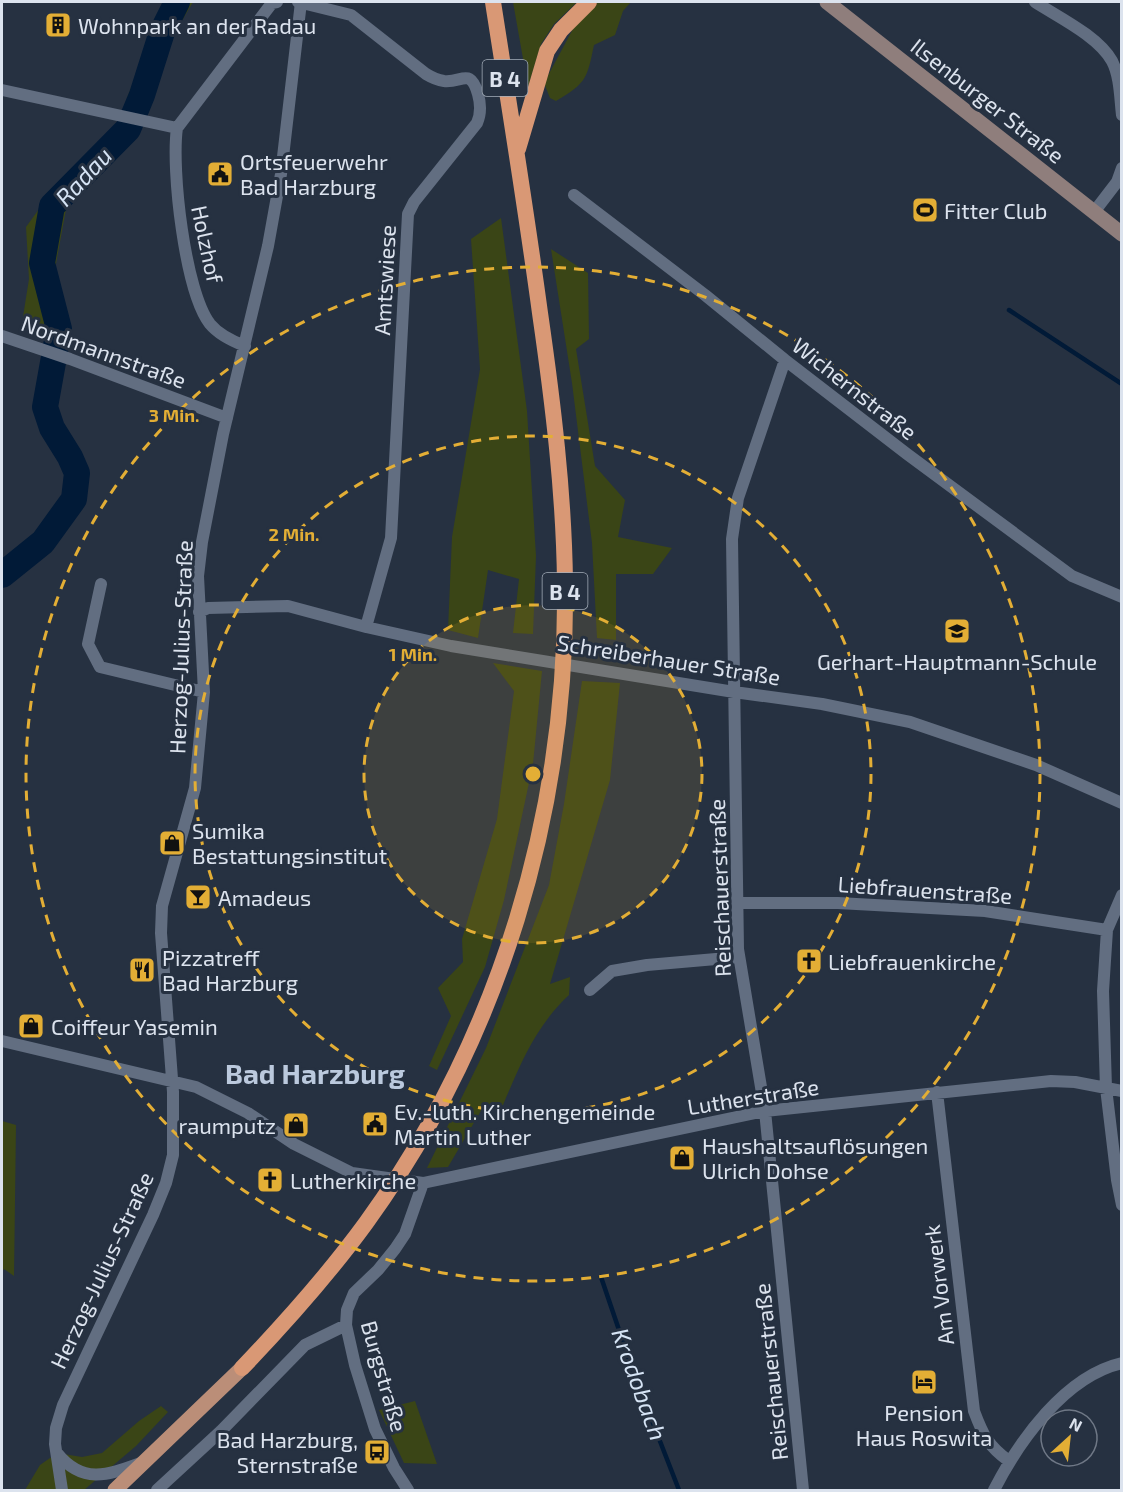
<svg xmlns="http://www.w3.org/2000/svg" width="1123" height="1492" font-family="'Exo 2',sans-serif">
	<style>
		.green { fill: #3a4516 }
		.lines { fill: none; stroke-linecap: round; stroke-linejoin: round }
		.stream { stroke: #011a37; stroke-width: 4.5 }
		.river { stroke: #011a37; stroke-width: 26 }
		.minor { stroke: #626e81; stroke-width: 12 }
		.secondary { stroke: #8f7e7c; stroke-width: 15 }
		.primary { stroke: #bb8e78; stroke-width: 15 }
		.trunk { stroke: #d99875; stroke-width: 16 }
		.ring { fill: none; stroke: #e3ae35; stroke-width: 3; stroke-dasharray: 10 8 }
		.labels { text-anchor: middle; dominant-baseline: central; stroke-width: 6; stroke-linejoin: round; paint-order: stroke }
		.shield { fill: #263141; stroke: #a5aeba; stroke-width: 1.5 }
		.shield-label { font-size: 21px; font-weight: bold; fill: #dce3ee }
		.poi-label { font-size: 22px; fill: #dce3ee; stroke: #263141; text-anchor: start }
		.street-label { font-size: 22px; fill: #dce3ee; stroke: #263141 }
		.water-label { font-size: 24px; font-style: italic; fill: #d6e4f5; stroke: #263141 }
		.district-label { font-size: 28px; font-weight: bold; fill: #bbc9dd; stroke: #263141 }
		.centre { fill: #e3ae35; stroke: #263141; stroke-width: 3 }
		.ring-label { font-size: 18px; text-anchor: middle; font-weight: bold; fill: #e3ae35; stroke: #263141; stroke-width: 6; stroke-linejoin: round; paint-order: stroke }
	</style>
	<rect width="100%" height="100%" fill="#263141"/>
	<path class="green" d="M170,2h23l-24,41 -19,61 -23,-6 31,-78z
		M513,2h64l-23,22 -13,20 -13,43z
		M598,2h33l-8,9 -8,24 -21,10c-7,33 -7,38 -38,56l-6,-3 -6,-15 30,-56z
		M118,129l18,3 -55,52 -14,20 -12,65 9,57 -2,16 -40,-19 7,-44 -3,-52 34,-47 45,-33z
		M501,218l26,193 9,145 -3,78 -20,-1 6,-54 -31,-9 -10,68 -30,-8 4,-93 28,-168 -9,-130z
		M551,249l37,24 1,66 -13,10 19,117 30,34 -7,37 54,11 -19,26h-37v66l-19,-2 -5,-95 -20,-160z
		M493,663l49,8 -9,93 -29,136 -19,67 -48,103 -8,-4 22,-50 -13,-28 25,-26 -1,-23 35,-120 17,-128z
		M582,681l38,2 -10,97 -60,204 20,-7 -1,18c-34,32 -48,68 -66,110l-21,4 -34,58 -21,1 59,-120 63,-163 15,-81z
		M2,1121l14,4 -2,151 -10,-7 -2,3z
		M415,1401l22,63 -33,-1 -25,-53z
		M161,1406l7,6 -32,34 -52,44h-59l15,-25 10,-7 7,-5 25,4 20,-4 37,-32z"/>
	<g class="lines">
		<path class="stream" d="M1009,310l113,74
			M601,1277l34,100 44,113"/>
		<path class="river" d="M2,575l41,-33 31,-43 3,-26 -7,-16 -18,-29 -7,-21 14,-78 -17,-66 10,-57 76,-77 14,-34 20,-63 15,-30"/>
		<path class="minor" d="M298,2l53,13 75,59c5,3 11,6 18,7 18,2 26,-14 34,13 3,11 3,20 -1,29l-63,79 -6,12 -17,324 -25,89
			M1035,2c23,15 63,34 77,59 8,15 8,37 10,54
			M2,90l175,38c-6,41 8,164 33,196 9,11 22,17 35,22
			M177,128l95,-125 5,-1
			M574,195l131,100 80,65 122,94 165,122 50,21
			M1094,212l23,-30 5,-14
			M2,336l68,23 157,59
			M785,360l-47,138 -6,41 6,410 27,162 38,379
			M101,584l-13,60 12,23 104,25
			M199,612l9,-4 80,-2 78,21 85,19 283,46 88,12 88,18 126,43 86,38
			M1122,895l-15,35 -4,61 3,97 11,92 5,25
			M738,903h100l147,8 122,19
			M590,990l22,-19 35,-6 92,-8
			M2,1041l194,46 52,26 46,31 58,29 71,10 342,-72 286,-30 24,1 47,9
			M937,1092l37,319c9,24 14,35 35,50
			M57,1453c26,32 51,22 84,10
			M62,1490l-7,-46 1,-16 7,-23 90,-190 13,-32 7,-28v-63l-12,-159 1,-27 33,-118 9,-96 -6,-116 4,-34 21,-108 45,-188 13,-72 20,-172
			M157,1490l64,-59 84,-86 41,-20
			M408,1490l-14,-22 -19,-39 -20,-64 -9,-40 1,-15 7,-17 24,-23 17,-21 10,-15 18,-51
			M994,1490c25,-49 71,-114 128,-127"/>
		<path class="secondary" d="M827,2l295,232"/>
		<path class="primary" d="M115,1490l127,-122"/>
		<path class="trunk" d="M518,149l29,-98 14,-21 28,-28
			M242,1368c44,-46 86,-93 124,-145 134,-185 202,-412 199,-640 -1,-90 -12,-180 -25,-270 -14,-104 -31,-208 -47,-311"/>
	</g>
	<circle cx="533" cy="774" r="169" fill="#e3ae35" fill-opacity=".12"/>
	<g class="ring">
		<circle cx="533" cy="774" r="169"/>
		<circle cx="533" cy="774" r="338"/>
		<circle cx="533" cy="774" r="507"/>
	</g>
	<defs>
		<symbol id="building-square" viewBox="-11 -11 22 22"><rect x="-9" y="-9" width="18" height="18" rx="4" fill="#e3ae35" stroke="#263141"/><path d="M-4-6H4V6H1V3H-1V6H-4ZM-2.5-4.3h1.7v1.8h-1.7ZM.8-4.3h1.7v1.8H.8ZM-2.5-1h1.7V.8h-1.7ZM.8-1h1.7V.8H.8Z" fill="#111"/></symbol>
		<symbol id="civic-square" viewBox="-11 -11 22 22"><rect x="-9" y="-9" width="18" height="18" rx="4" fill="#e3ae35" stroke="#263141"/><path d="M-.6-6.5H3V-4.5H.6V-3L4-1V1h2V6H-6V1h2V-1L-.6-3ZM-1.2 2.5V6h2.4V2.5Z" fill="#111"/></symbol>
		<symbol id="stadium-square" viewBox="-11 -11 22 22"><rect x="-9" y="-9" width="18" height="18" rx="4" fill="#e3ae35" stroke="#263141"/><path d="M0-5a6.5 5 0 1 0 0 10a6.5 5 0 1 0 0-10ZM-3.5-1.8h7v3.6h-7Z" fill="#111"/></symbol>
		<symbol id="school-square" viewBox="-11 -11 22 22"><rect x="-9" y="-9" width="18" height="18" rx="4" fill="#e3ae35" stroke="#263141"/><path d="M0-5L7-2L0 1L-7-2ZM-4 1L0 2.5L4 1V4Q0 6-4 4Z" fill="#111"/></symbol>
		<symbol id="shop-square" viewBox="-11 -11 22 22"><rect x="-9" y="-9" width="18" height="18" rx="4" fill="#e3ae35" stroke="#263141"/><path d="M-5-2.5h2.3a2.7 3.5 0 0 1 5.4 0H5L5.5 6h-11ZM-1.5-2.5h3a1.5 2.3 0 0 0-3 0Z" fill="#111"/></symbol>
		<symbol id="bar-square" viewBox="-11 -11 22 22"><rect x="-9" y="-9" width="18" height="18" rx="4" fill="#e3ae35" stroke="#263141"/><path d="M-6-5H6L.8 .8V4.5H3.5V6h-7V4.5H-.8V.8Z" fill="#111"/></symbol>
		<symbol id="church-square" viewBox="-11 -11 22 22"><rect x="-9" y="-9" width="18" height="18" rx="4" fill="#e3ae35" stroke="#263141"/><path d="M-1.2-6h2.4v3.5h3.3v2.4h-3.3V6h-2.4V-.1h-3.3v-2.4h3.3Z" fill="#111"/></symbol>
		<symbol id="restaurant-square" viewBox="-11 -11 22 22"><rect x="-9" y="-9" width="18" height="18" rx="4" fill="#e3ae35" stroke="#263141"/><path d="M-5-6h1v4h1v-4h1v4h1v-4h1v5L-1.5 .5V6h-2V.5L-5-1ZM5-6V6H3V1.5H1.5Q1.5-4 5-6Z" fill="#111"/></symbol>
		<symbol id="hotel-square" viewBox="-11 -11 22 22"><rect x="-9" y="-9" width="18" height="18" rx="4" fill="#e3ae35" stroke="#263141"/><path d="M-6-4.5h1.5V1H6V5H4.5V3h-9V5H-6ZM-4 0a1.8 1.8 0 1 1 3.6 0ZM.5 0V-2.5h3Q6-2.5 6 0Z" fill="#111"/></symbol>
		<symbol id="bus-square" viewBox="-11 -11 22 22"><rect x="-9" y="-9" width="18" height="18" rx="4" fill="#e3ae35" stroke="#263141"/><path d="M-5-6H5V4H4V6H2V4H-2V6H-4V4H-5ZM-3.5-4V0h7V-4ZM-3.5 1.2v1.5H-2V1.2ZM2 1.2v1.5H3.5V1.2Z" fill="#111"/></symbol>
	</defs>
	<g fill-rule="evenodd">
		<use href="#building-square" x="43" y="10" width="30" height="30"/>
		<use href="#civic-square" x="205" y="159" width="30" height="30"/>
		<use href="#stadium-square" x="910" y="195" width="30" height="30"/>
		<use href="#school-square" x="942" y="616" width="30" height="30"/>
		<use href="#shop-square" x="157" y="828" width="30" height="30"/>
		<use href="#bar-square" x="183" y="882" width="30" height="30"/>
		<use href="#church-square" x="794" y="946" width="30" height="30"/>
		<use href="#restaurant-square" x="127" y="955" width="30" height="30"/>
		<use href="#shop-square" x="16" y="1011" width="30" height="30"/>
		<use href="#civic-square" x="360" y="1109" width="30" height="30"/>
		<use href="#shop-square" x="281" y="1110" width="30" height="30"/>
		<use href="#shop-square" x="667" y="1143" width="30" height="30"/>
		<use href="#church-square" x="255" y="1165" width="30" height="30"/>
		<use href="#hotel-square" x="909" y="1367" width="30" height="30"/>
		<use href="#bus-square" x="362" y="1437" width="30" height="30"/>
	</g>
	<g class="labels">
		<g class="shield">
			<rect x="482.5" y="60" width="45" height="36" rx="4.5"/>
			<rect x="542.5" y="573" width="45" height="36" rx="4.5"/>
		</g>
		<g class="shield-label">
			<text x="505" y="78">B 4</text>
			<text x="565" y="591">B 4</text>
		</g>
		<g class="poi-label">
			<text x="78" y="25">Wohnpark an der Radau</text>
			<text x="240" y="161">Ortsfeuerwehr<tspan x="240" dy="25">Bad Harzburg</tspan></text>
			<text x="944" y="210">Fitter Club</text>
			<text x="957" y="661" text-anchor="middle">Gerhart-Hauptmann-Schule</text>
			<text x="192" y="830">Sumika<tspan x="192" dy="25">Bestattungsinstitut</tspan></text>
			<text x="218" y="897">Amadeus</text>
			<text x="162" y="957">Pizzatreff<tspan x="162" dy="25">Bad Harzburg</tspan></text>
			<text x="828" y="961">Liebfrauenkirche</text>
			<text x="51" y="1026">Coiffeur Yasemin</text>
			<text x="394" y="1111">Ev.-luth. Kirchengemeinde<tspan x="394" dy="25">Martin Luther</tspan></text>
			<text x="276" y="1125" text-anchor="end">raumputz</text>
			<text x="702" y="1145">Haushaltsauflösungen<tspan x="702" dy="25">Ulrich Dohse</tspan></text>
			<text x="290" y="1180">Lutherkirche</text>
			<text x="924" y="1412" text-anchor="middle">Pension<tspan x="924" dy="25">Haus Roswita</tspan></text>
			<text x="358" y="1439" text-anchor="end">Bad Harzburg,<tspan x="358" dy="25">Sternstraße</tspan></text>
		</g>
		<g class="street-label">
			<text transform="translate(988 100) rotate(38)">Ilsenburger Straße</text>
			<text transform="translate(208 244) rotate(78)">Holzhof</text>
			<text transform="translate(384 280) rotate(-87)">Amtswiese</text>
			<text transform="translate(104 351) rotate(20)">Nordmannstraße</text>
			<text transform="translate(855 388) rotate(38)">Wichernstraße</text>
			<text transform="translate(180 647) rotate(-88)">Herzog-Julius-Straße</text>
			<text transform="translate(669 659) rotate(9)">Schreiberhauer Straße</text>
			<text transform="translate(719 888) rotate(-92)">Reischauerstraße</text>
			<text transform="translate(925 889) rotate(4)">Liebfrauenstraße</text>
			<text transform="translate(753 1096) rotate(-9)">Lutherstraße</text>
			<text transform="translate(101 1270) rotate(-65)">Herzog-Julius-Straße</text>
			<text transform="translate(938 1285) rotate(-97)">Am Vorwerk</text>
			<text transform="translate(770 1372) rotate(-96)">Reischauerstraße</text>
			<text transform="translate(385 1376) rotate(74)">Burgstraße</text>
		</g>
		<g class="water-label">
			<text transform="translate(83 176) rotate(-47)">Radau</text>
			<text transform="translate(640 1384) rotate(70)">Krodobach</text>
		</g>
		<g class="district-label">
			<text x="315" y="1073">Bad Harzburg</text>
		</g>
	</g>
	<circle cx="533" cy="774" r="9" class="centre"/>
	<g class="ring-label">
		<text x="174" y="422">3 Min.</text>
		<text x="294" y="541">2 Min.</text>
		<text x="413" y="661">1 Min.</text>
	</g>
	<rect width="1123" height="1492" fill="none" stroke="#dce3ee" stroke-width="6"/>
	<g transform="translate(1069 1438) rotate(27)"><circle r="28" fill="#263141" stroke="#6f7886" stroke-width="1.5"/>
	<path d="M0-4.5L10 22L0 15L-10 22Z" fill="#e3ae35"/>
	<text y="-9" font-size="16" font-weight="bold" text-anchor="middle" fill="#dce3ee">N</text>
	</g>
</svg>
